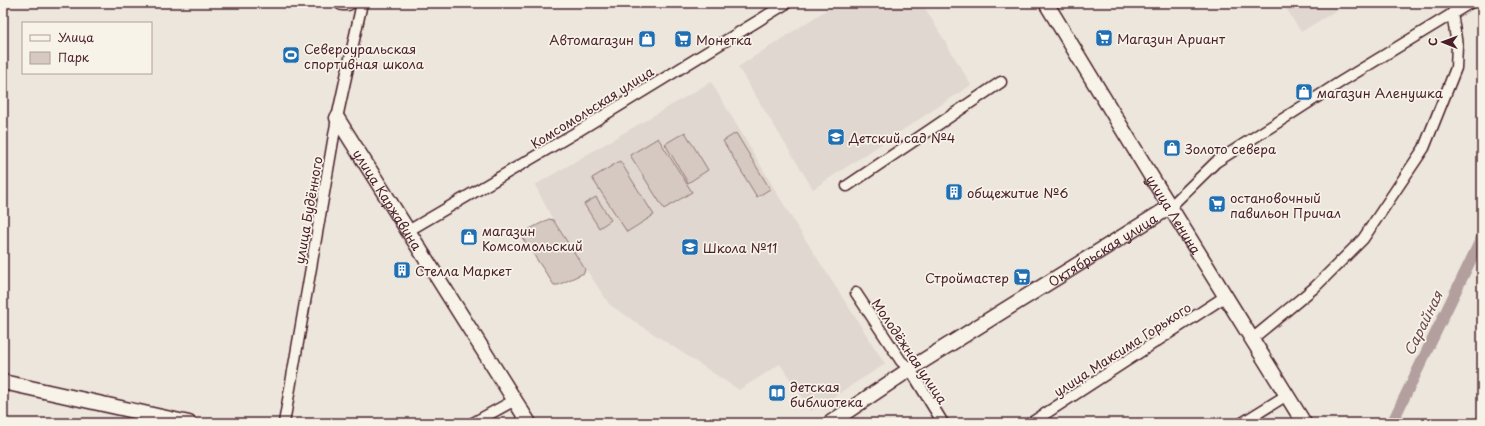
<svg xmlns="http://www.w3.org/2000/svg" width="1485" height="426" font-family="'Playpen Sans',sans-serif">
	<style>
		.built { fill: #e0d7d0 }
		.green { fill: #d5c9c2; stroke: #907476 }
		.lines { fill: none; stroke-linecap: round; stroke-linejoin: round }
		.canal { stroke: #b39f9d; stroke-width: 11 }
		.street-casing { stroke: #4a1f2b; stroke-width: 13 }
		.secondary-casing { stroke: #4a1f2b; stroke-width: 17 }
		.street { stroke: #f7f3e8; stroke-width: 10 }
		.secondary { stroke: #f7f3e8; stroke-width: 14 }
		.labels { text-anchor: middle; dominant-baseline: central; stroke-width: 3.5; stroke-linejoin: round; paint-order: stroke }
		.poi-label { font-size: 13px; fill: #4a1f2b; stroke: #f7f3e8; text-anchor: start }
		.street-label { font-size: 13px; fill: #4a1f2b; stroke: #f7f3e8 }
		.water-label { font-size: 14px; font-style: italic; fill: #6f4c53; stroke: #f7f3e8 }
	</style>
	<rect width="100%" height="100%" fill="#ece6dd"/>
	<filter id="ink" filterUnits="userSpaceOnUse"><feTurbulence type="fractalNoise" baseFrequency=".025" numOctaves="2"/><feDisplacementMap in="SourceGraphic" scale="8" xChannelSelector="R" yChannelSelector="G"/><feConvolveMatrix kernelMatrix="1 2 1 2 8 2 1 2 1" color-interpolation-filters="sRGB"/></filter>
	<g filter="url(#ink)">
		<path class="built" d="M837,3h85l49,82 -158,104 -75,-122z
			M1283,3h65l-47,29z
			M1427,3h17l-12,7z
			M711,82l85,143 89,139 -74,47 -31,-47 -41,26 -129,-85 -57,-85 -18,-35z"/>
		<path class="green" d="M685,132l23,38 -20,13 -23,-39z
			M736,133l34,56 -13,8 -34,-56z
			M658,138l34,54 -28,17 -34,-54z
			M620,161l34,54 -27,17 -35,-54z
			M596,197l15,23 -12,8 -15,-24z
			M549,219l4,1 32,49 -1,4 -26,12h-4l-33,-49 1,-3z"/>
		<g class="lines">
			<path class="canal" d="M1392,423l90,-186"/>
			<defs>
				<path id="street" d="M847,186l154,-104
					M1170,207l46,-45 126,-81 128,-78
					M408,231l167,-98 212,-130
					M856,293l45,68 9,8 33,54
					M1252,339l62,-51 49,-49 61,-91 32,-80 1,-23 -5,-32
					M284,423l53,-305 25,-115
					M473,423l42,-23
					M1031,423l195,-127
					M1242,423l45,-28"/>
				<g id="secondary">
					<path d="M342,3h6"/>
					<path id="s1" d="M1046,3l108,178 150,242"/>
					<path id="s2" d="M337,118l192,305"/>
					<path d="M3,382l186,41"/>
					<path id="s3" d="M830,423l80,-54 260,-162"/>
				</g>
			</defs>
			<use href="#street" class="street-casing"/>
			<use href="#secondary" class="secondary-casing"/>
			<use href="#street" class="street"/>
			<use href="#secondary" class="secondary"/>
		</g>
	</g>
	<defs>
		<symbol id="supermarket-square" viewBox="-11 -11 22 22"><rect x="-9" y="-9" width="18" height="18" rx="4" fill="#1f6fb2" stroke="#f7f3e8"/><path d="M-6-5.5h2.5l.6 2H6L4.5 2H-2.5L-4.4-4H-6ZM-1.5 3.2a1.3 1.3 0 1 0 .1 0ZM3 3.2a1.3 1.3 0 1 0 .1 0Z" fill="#fff"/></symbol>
		<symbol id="shop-square" viewBox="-11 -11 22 22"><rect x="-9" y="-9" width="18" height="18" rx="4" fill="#1f6fb2" stroke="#f7f3e8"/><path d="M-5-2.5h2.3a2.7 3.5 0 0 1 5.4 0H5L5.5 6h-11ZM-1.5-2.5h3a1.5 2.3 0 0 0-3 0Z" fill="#fff"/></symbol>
		<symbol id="stadium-square" viewBox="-11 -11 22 22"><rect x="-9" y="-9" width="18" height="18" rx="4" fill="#1f6fb2" stroke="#f7f3e8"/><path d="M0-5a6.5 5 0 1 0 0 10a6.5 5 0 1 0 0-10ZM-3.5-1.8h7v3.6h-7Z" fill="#fff"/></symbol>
		<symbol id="school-square" viewBox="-11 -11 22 22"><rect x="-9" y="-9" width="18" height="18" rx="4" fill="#1f6fb2" stroke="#f7f3e8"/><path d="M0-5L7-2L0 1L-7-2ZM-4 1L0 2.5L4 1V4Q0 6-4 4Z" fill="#fff"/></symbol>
		<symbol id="building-square" viewBox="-11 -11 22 22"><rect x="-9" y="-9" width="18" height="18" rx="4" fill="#1f6fb2" stroke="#f7f3e8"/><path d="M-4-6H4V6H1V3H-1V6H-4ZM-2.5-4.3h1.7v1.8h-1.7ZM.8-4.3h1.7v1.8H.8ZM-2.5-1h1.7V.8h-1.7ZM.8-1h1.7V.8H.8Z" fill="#fff"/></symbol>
		<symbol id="library-square" viewBox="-11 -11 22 22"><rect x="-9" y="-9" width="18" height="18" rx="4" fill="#1f6fb2" stroke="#f7f3e8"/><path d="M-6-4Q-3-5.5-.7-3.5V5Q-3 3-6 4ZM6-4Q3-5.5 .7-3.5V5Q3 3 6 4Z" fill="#fff"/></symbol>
	</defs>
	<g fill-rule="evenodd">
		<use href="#supermarket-square" x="1094" y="28" width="20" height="20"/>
		<use href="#shop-square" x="637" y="29" width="20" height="20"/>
		<use href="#supermarket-square" x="673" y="29" width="20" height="20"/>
		<use href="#stadium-square" x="281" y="45" width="20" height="20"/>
		<use href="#shop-square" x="1294" y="82" width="20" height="20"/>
		<use href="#school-square" x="826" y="127" width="20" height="20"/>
		<use href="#shop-square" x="1162" y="138" width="20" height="20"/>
		<use href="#building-square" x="944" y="182" width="20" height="20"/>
		<use href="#supermarket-square" x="1207" y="194" width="20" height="20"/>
		<use href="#shop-square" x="459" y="227" width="20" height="20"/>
		<use href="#school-square" x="680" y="237" width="20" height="20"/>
		<use href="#building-square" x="392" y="260" width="20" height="20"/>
		<use href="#supermarket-square" x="1012" y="267" width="20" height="20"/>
		<use href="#library-square" x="767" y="383" width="20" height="20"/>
	</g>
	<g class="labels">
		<g class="poi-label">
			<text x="1117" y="38">Магазин Ариант</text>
			<text x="634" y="39" text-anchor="end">Автомагазин</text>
			<text x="696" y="39">Монетка</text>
			<text x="304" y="48">Североуральская<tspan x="304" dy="15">спортивная школа</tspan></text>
			<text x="1317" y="92">магазин Аленушка</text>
			<text x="849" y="137">Детский сад №4</text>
			<text x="1185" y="148">Золото севера</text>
			<text x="967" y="192">общежитие №6</text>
			<text x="1230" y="197">остановочный<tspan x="1230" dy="15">павильон Причал</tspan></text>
			<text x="482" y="230">магазин<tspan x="482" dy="15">Комсомольский</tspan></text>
			<text x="703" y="247">Школа №11</text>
			<text x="415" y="270">Стелла Маркет</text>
			<text x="1009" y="277" text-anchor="end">Строймастер</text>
			<text x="790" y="386">детская<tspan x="790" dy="15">библиотека</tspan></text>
		</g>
		<g class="street-label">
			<text transform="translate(592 107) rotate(-32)">Комсомольская улица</text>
			<text stroke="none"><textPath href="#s2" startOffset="96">улица Каржавина</textPath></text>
			<text transform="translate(308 210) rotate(-80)">улица Будённого</text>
			<text stroke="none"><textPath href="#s1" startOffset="247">улица Ленина</textPath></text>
			<text stroke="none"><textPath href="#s3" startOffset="323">Октябрьская улица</textPath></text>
			<text transform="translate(1122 349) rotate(-33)">улица Максима Горького</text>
			<text transform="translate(910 351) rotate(56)">Молодёжная улица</text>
		</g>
		<g class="water-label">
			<text transform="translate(1423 323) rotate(-64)">Сарайная</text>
		</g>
	</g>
	<rect width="1485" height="426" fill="none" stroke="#f7f3e8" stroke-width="16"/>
	<rect x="8" y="8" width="1469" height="410" fill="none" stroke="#4a1f2b" stroke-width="1.5" filter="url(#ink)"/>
	<rect x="22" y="22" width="130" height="52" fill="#f7f3e8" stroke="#b29e9c"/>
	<rect x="30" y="35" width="20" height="6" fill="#f7f3e8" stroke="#b29e9c"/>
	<text x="58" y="42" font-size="12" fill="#4a1f2b">Улица</text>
	<rect x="30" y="52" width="20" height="12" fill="#d5c9c2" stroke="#b29e9c"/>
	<text x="58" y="62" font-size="12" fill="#4a1f2b">Парк</text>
	<g transform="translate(1443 42) rotate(271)" stroke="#f7f3e8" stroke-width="3" paint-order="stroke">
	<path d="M0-3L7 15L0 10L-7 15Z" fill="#4a1f2b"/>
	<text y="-6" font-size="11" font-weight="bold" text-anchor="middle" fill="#4a1f2b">С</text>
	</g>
</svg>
